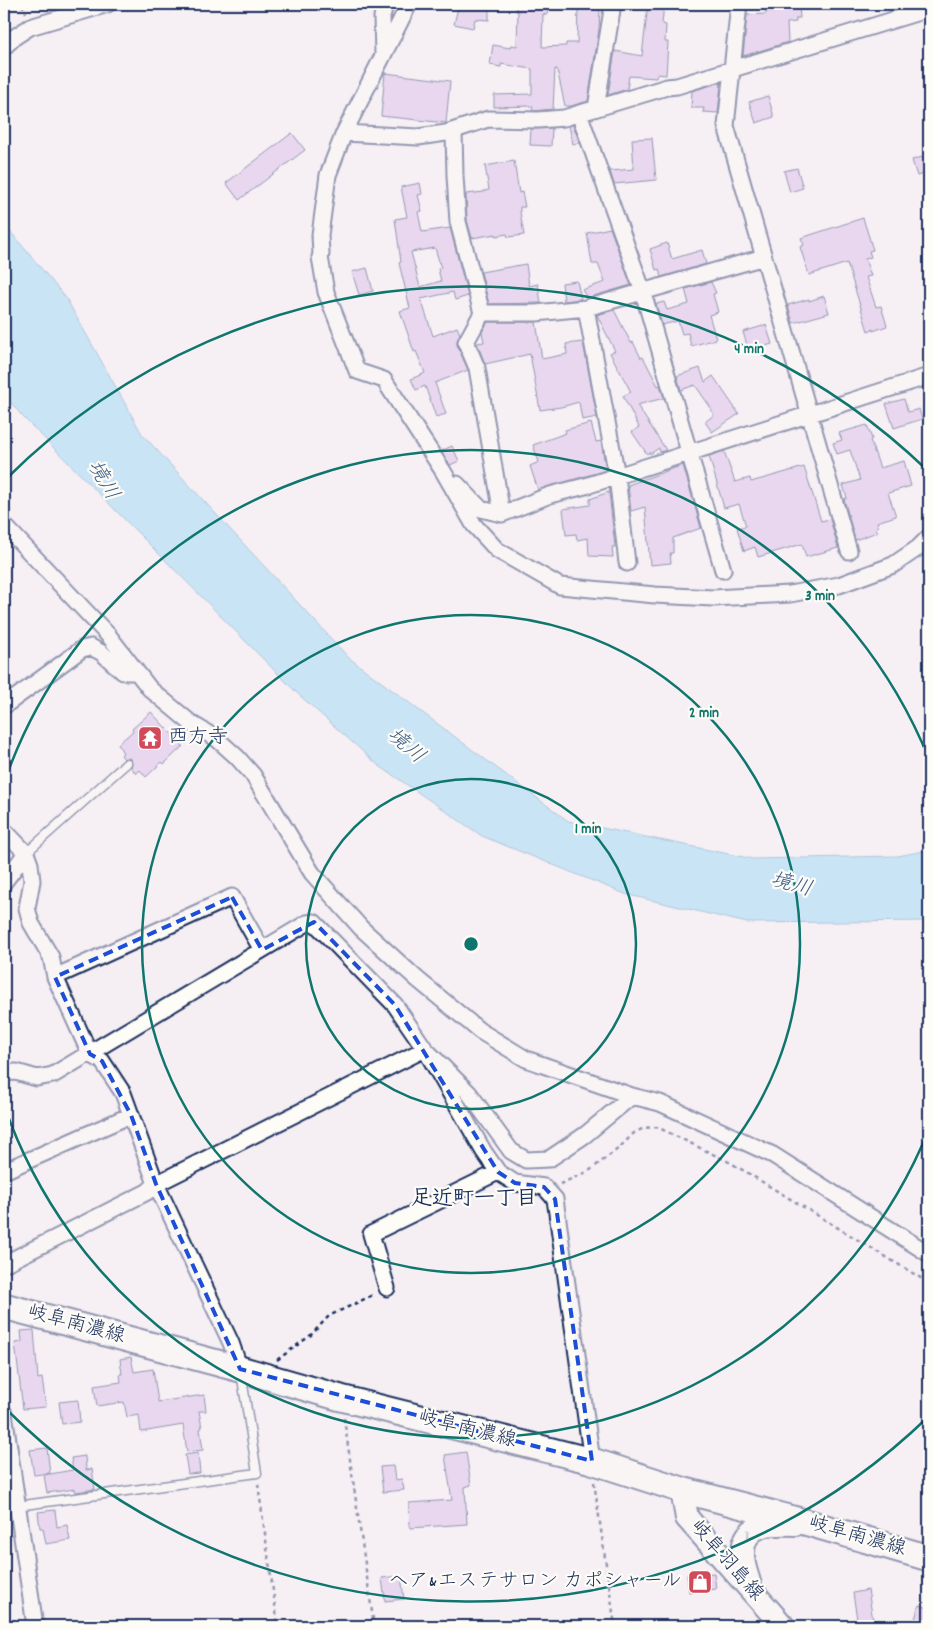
<svg xmlns="http://www.w3.org/2000/svg" width="933" height="1630" font-family="Dekko,'Klee One',sans-serif">
	<style>
		.water { fill: #93d8f5; stroke: #6394b9 }
		.building { fill: #d7bbe9; stroke: #1b2f5e; fill-rule: evenodd }
		.lines { fill: none; stroke-linecap: round; stroke-linejoin: round }
		.service-casing { stroke: #1b2f5e; stroke-width: 11 }
		.minor-casing { stroke: #1b2f5e; stroke-width: 19 }
		.secondary-casing { stroke: #1b2f5e; stroke-width: 26 }
		.primary-casing { stroke: #1b2f5e; stroke-width: 29 }
		.path { stroke: #1b2f5e; stroke-width: 2.5; stroke-dasharray: 4 4; stroke-linecap: butt }
		.service { stroke: #fdfcf7; stroke-width: 8 }
		.minor { stroke: #fdfcf7; stroke-width: 15 }
		.secondary { stroke: #fdfcf7; stroke-width: 22 }
		.primary { stroke: #fdfcf7; stroke-width: 25 }
		.oneway { stroke: #8c96aa }
		.marked { fill: none; stroke: #1d4ed8; stroke-width: 4; stroke-dasharray: 10 6; stroke-linejoin: round }
		.ring { fill: none; stroke: #0f766e; stroke-width: 2.5 }
		.labels { text-anchor: middle; dominant-baseline: central; stroke-width: 4.5; stroke-linejoin: round; paint-order: stroke }
		.poi-label { font-size: 20px; fill: #1b2f5e; stroke: #fdfcf7; text-anchor: start }
		.street-label { font-size: 20px; fill: #1b2f5e; stroke: #fdfcf7 }
		.water-label { font-size: 21px; font-style: italic; fill: #395984; stroke: #fdfcf7 }
		.neighbourhood-label { font-size: 21px; font-weight: bold; fill: #1b2f5e; stroke: #fdfcf7 }
		.centre { fill: #0f766e; stroke: #fdfcf7; stroke-width: 2.5 }
		.ring-label { font-size: 15px; text-anchor: middle; font-weight: bold; fill: #0f766e; stroke: #fdfcf7; stroke-width: 4.5; stroke-linejoin: round; paint-order: stroke }
	</style>
	<rect width="100%" height="100%" fill="#f5eff4"/>
	<filter id="ink" filterUnits="userSpaceOnUse"><feTurbulence type="fractalNoise" baseFrequency=".02" numOctaves="2"/><feDisplacementMap in="SourceGraphic" scale="10" xChannelSelector="R" yChannelSelector="G"/><feConvolveMatrix kernelMatrix="1 2 1 2 8 2 1 2 1" color-interpolation-filters="sRGB"/></filter>
	<g filter="url(#ink)">
		<path class="water" d="M4,224l62,74 76,136 207,224 219,163 185,38 145,-3 31,-6v71l-182,2 -122,-29 -143,-58 -104,-71 -80,-71 -276,-278 -18,-22z"/>
		<path class="building" d="M459,4h25v2h5v14l-14,-1 -2,9 -19,-4z
			M516,4h33l-2,11 -4,-1 -1,33 24,-1v-3h11l1,-35 22,1 -1,20 -11,72 -17,5h-6l-8,-37h-2l-2,40 -21,2 1,-5 -39,1v-12l38,-1v-25l-31,-5v3l-11,-2 3,-20 17,3 1,-3 6,1 1,-35h-2z
			M648,4h16l-2,20 4,1 -1,17h3l-2,33 -9,-1 -1,4 -27,-2 -2,13 -19,6 7,-44 27,5z
			M775,4h22v3l2,-1 1,12h-4v4l-9,1 1,19 -45,14 4,-41 19,-1v-3h9z
			M385,73l65,8 -4,42 -65,-7z
			M718,83l3,1 -3,29 -15,-1 1,-4h-13l1,-17z
			M768,96l6,21 -18,6 -7,-21z
			M573,125l7,18 -7,1 -4,-18z
			M552,128l-1,18 -21,-1 1,-16z
			M292,133l13,17 -66,50 -13,-17z
			M652,138l4,42 -42,4 -4,-13 24,-2 -2,-30z
			M929,155v17l-12,4 -5,-16z
			M514,161l5,32 3,-1 3,15h-5v5l4,23 -16,2 -1,-3 -11,2v-2l-24,4 -5,-18 -1,-26 18,-2v-1l5,-1 -4,-24z
			M797,168l6,20 -13,4 -6,-21z
			M420,183l2,11 -4,1 4,16 -4,1 4,20 28,-4 18,68 -13,4 -2,-8 -32,7 12,37 24,-9 3,7 -3,7v4l11,25 -33,13 11,31 -10,3 -11,-31 -9,4 -5,-11 14,-6 -9,-22 -2,1 -14,-41 10,-3 -11,-45 2,-1 -6,-43 12,-2 -6,-30zM435,248l6,20 -3,1 3,12 -21,6 -9,-35z
			M863,218l10,32 -4,1 2,6 -6,2 6,17 -5,1 10,30 5,-1 6,20 -14,5v-2l-5,2 -21,-68 -38,12 -9,-28 4,-2 -3,-7z
			M610,228l21,57 -44,13 -5,-8 23,-8 -7,-18h-6l-5,-31z
			M667,243l5,16 30,-9 4,14 -45,13 -2,-8 -3,1 -6,-21z
			M526,264l3,22 9,-2 3,19 -52,1 -8,-32z
			M367,268l6,23 -14,4 -7,-23z
			M577,281l4,18 -17,2 -2,-18z
			M711,282l5,11 -3,1 5,18 -9,3 7,24 -25,7 -3,-13 -6,1 -4,-13 -16,4 -6,-21 8,-2 3,8 22,-6 -4,-15z
			M824,296l5,17 -36,10 -5,-18 21,-6v2z
			M614,310l17,33 2,-1 8,16 2,-1 15,29 2,-1 4,13 -27,7 29,45 -6,2 -1,-4 -9,6 -1,-2 -2,2 -15,-22 7,-5 -16,-31 8,-4 -21,-39 5,-2 -18,-36z
			M488,322h48l6,37 25,-5 -1,-10 17,-2 14,75 -15,3 -3,-18 -18,5 -21,3 -10,-56 -45,10 -8,-21 7,-1 -2,-10z
			M766,325l6,19 -23,7 -6,-19z
			M700,368l5,14 8,-6 26,38 -27,18 -7,-10 9,-7 -5,-10 -14,-20 -14,5 -4,-14z
			M904,399l4,13 11,-3 3,10 -28,9 -8,-24z
			M591,423l5,19 5,-1 5,29 -68,20 -8,-24 9,-4 -6,-17 33,-12 -1,-3z
			M867,425l5,14 -2,1 10,28 24,-7 7,25 -23,7 8,23 -19,6 1,4 -2,1 1,5 -22,8 -11,-41 3,-1 -4,-13 17,-5 -10,-30 -13,4 -4,-11 9,-3 -3,-7z
			M452,446l7,15 -9,4 -9,-14z
			M724,451l11,31 15,-4 1,4 53,-15 17,54 9,-2 8,29 -32,9 -4,-13 -44,13 -3,-10 -11,4 -7,-23 9,-2 -7,-22 -15,4 -15,-52z
			M683,465l18,63 -28,10v15h-3l1,10 -21,2 -5,-58 -14,4 -3,-26z
			M609,492l6,55h-3l1,10 -24,-1 -1,-18 -11,2 -1,-6 -10,1 -3,-26 27,-4v-6z
			M151,712l32,34 -19,18 -2,-2 -16,15 -6,-7 -4,4 -5,-7 1,-3 -1,-4 -3,-2 -4,1 -3,-4 2,-2 -5,-9 15,-13 -1,-2z
			M34,1330l4,49 4,-1 4,29 -23,2 -8,-66 7,-1 -1,-11z
			M131,1357l3,15 19,-3 5,33 46,-7 2,16h-7l3,17 -2,1 3,21 -16,2 -4,-27 -42,7 -2,-17 -12,2 -3,-15 -27,4 -3,-20 27,-4 -1,-8h2l-2,-15z
			M78,1400l2,22 -18,2 -3,-22z
			M47,1448l3,25 -16,2 -4,-25z
			M466,1452l5,33 -6,2 2,37 -57,4 -1,-25 43,-3 -7,-45z
			M198,1453l2,20 -12,1 -3,-19z
			M85,1456l1,14 6,-1 3,20 -19,3 -1,-3 -28,4 -3,-18 29,-5 -2,-12z
			M393,1466l2,14 7,-1 2,11 -21,2 -3,-25z
			M55,1510l2,17 10,-2 3,15 -24,4 -3,-16h-3l-2,-16z
			M714,1573l2,16 -27,3 -2,-17z
			M401,1576l3,23 -19,2 -3,-23z
			M868,1590l6,36h-16l-5,-33z
			M919,1605l10,3v18h-16z"/>
		<g class="lines">
			<defs>
				<path id="service" d="M26,853l101,-90
					M17,1506l240,-33 -16,-101"/>
				<path id="minor" d="M409,4l-65,129 -16,42 -8,60 1,19 -1,3 6,35 31,79 27,9 59,91 31,54 23,25 63,36 95,9 58,3 77,-4 49,-9 54,-20 25,-17 11,-11
					M739,4l-13,122 123,425
					M4,47l12,-11 14,-9 78,-23
					M383,54l-1,-37 3,-13
					M596,108l17,-104
					M579,113l64,179 80,278
					M454,131l1,45 3,46 24,91h54l50,-5 178,-51
					M344,133l74,4 28,-4 42,-14 50,1 26,-2 103,-31 10,-1 252,-77
					M586,308l31,168 10,87
					M482,313l-16,29 11,26 25,146
					M457,484l24,25 21,5 48,-19 39,-10 340,-109
					M4,525l105,111 41,53 42,35 25,15 20,18 16,18 59,98 49,55 56,51 63,52 46,28 106,37 28,7 113,52 156,99
					M4,706l78,-57 9,-2 11,6 21,19h14
					M4,830l22,23 4,11 2,17 -5,27 4,15 20,34 4,20 35,77 12,7 21,32 33,91 75,159 9,26
					M4,882l22,-29
					M55,977l177,-80 30,53
					M4,1073l12,-1 21,6 16,-3 254,-152 7,-1 81,83 30,44 59,103 14,20 17,11 29,4 11,12 37,262
					M4,1171l127,-56
					M4,1264l143,-72 9,-8 269,-135 44,44 42,58 15,9 23,-1 36,-24 47,-39
					M387,1288l-16,-54 127,-62
					M4,1413l31,213"/>
				<path id="secondary" d="M682,1490l5,28 96,108
					M750,1586c-2,-9 -7,-20 -7,-30 -1,-34 28,-33 53,-32"/>
				<path id="primary" d="M4,1306l236,63 101,29 251,63 90,29 130,34 117,34"/>
			</defs>
			<use href="#service" class="service-casing"/>
			<use href="#minor" class="minor-casing"/>
			<use href="#secondary" class="secondary-casing"/>
			<use href="#primary" class="primary-casing"/>
			<path class="path" d="M22,4l4,9
				M560,1184l29,-13 30,-23 15,-15 10,-5 13,-1 74,36 198,120
				M277,1360l34,-25 18,-19 46,-22
				M344,1418l30,208
				M594,1482l21,144
				M258,1484l20,142"/>
			<use href="#service" class="service"/>
			<use href="#minor" class="minor"/>
			<use href="#secondary" class="secondary"/>
			<use href="#primary" class="primary"/>
		</g>
		<defs><path id="oneway-chevron" d="M-2-3.5L2.5 0L-2 3.5" fill="none" stroke-width="1.6" stroke-linecap="round" stroke-linejoin="round" transform="scale(1.25)"/></defs>
		<use class="oneway" href="#oneway-chevron" transform="translate(750 1535) rotate(132)"/>
	</g>
	<path d="M0 0H933V1630H0ZM232,897l30,53 52,-28 81,83 103,167 17,11 29,4 11,12 37,262 -352,-92 -84,-185 -25,-69 -29,-54 -12,-7 -35,-77z" fill="#f5eff4" fill-opacity=".55" fill-rule="evenodd"/>
	<path class="marked" d="M232,897l30,53 52,-28 81,83 103,167 17,11 29,4 11,12 37,262 -352,-92 -84,-185 -25,-69 -29,-54 -12,-7 -35,-77z"/>
	<g class="ring">
		<circle cx="471" cy="944" r="165"/>
		<circle cx="471" cy="944" r="329"/>
		<path d="M929 1129A494 494 0 0 1 4 1105M4 783A494 494 0 0 1 929 759"/>
		<path d="M928 1417A658 658 0 0 1 6 1409M6 479A658 658 0 0 1 928 471"/>
	</g>
	<defs>
		<symbol id="temple-square" viewBox="-11 -11 22 22"><rect x="-9" y="-9" width="18" height="18" rx="4" fill="#d1495b" stroke="#fdfcf7"/><path d="M0-6L5-2H3V0L6.5 2.5H4V6H1.5V3h-3V6H-4V2.5H-6.5L-3 0V-2H-5Z" fill="#fff"/></symbol>
		<symbol id="shop-square" viewBox="-11 -11 22 22"><rect x="-9" y="-9" width="18" height="18" rx="4" fill="#d1495b" stroke="#fdfcf7"/><path d="M-5-2.5h2.3a2.7 3.5 0 0 1 5.4 0H5L5.5 6h-11ZM-1.5-2.5h3a1.5 2.3 0 0 0-3 0Z" fill="#fff"/></symbol>
	</defs>
	<g fill-rule="evenodd">
		<use href="#temple-square" x="136" y="724" width="28" height="28"/>
		<use href="#shop-square" x="686" y="1568" width="28" height="28"/>
	</g>
	<g class="labels">
		<g class="poi-label">
			<text x="168" y="738">西方寺</text>
			<text x="682" y="1582" text-anchor="end">ヘア&amp;エステサロン カポシャール</text>
		</g>
		<g class="street-label">
			<text transform="translate(76 1325) rotate(15)">岐阜南濃線</text>
			<text transform="translate(467 1430) rotate(14)">岐阜南濃線</text>
			<text transform="translate(857 1537) rotate(16)">岐阜南濃線</text>
			<text transform="translate(726 1561) rotate(49)">岐阜羽島線</text>
		</g>
		<g class="water-label">
			<text transform="translate(102 481) rotate(60)">境川</text>
			<text transform="translate(405 747) rotate(41)">境川</text>
			<text transform="translate(791 886) rotate(16)">境川</text>
		</g>
		<g class="neighbourhood-label">
			<text x="474" y="1200">足近町一丁目</text>
		</g>
	</g>
	<circle cx="471" cy="944" r="8" class="centre"/>
	<g class="ring-label">
		<text x="749" y="353">4 min</text>
		<text x="820" y="600">3 min</text>
		<text x="704" y="717">2 min</text>
		<text x="588" y="833">1 min</text>
	</g>
	<rect width="933" height="1630" fill="none" stroke="#fdfcf7" stroke-width="20"/>
	<rect x="10" y="10" width="913" height="1610" fill="none" stroke="#1b2f5e" stroke-width="2" filter="url(#ink)"/>
</svg>
